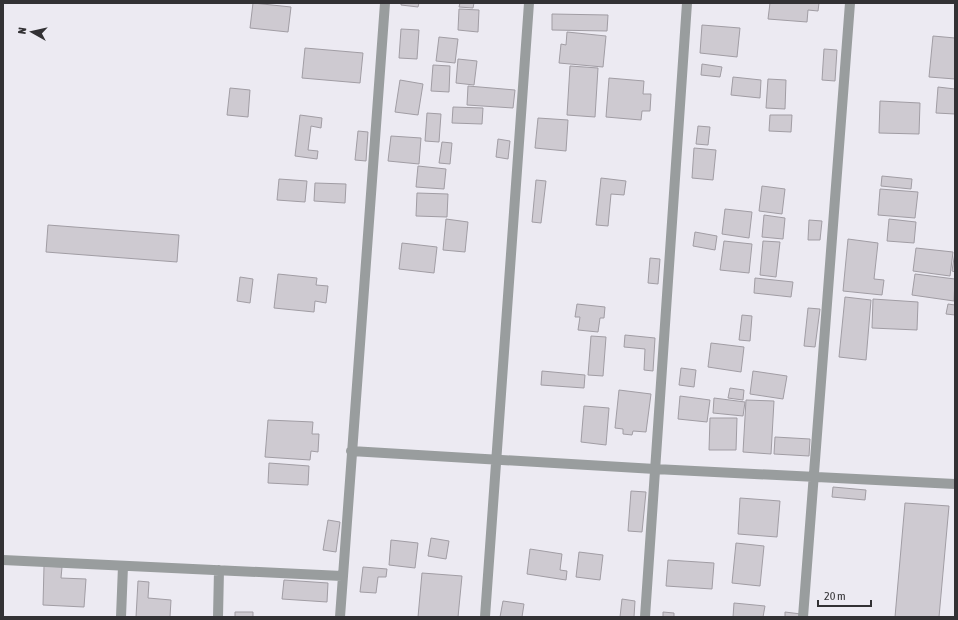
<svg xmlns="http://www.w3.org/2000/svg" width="958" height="620" font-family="'Asap Condensed',sans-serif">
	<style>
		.building { fill: #cecad1; stroke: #a19da4 }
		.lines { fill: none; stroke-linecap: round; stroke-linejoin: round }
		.street { stroke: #999d9e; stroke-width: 10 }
	</style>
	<rect width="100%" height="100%" fill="#eceaf2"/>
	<path class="building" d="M253,3l38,4 -3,25 -38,-4z
		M401,3h18l-1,4 -17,-2z
		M460,3h14l-1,5 -14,-1z
		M770,3h49l-1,8 -10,-1 -1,12 -39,-3z
		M459,9l20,1 -1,22 -20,-2z
		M552,14l56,1 -1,16 -55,-1z
		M702,25l38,3 -3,29 -37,-4z
		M401,29l18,1 -2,29 -18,-1z
		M567,32l39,4 -3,31 -44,-4 2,-19 5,1z
		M933,36l22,2v41l-26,-2z
		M439,37l19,2 -3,24 -19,-2z
		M305,48l58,5 -3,30 -58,-5z
		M824,49l13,1 -2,31 -13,-1z
		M458,59l19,2 -3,24 -18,-2z
		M702,64l20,3 -2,10 -19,-2z
		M433,65l17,1 -1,26 -18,-1z
		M570,66l28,2 -3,49 -28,-2z
		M733,77l28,3 -1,18 -29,-3z
		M609,78l35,3 -1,13h8l-1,17h-8l-1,9 -35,-3z
		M768,79l18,1 -1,29 -19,-1z
		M400,80l23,4 -5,31 -23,-3z
		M468,86l47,4 -2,18 -46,-3z
		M938,87l17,2v25l-19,-1z
		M230,88l20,2 -2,27 -21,-2z
		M880,101l40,2 -1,31 -40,-1z
		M453,107l30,1 -1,16 -30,-1z
		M427,113l14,1 -2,28 -14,-1z
		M300,115l22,3 -1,10 -10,-2 -3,24 10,1 -1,8 -22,-3z
		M770,115h22l-1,17 -22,-1z
		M538,118l30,2 -2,31 -31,-3z
		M698,126l12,1 -2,18 -12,-1z
		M358,131l10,1 -2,29 -11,-1z
		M391,136l30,2 -2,26 -31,-3z
		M498,139l12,2 -2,18 -12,-2z
		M442,142l10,1 -2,21 -11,-1z
		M694,148l22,2 -3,30 -21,-2z
		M418,166l28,3 -2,20 -28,-2z
		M882,176l30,3 -1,10 -30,-3z
		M601,178l25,3 -2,14 -13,-1 -3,32 -12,-1z
		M279,179l28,2 -2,21 -28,-2z
		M536,180l10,1 -5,42 -9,-1z
		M315,183l31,1 -1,19 -31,-2z
		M762,186l23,3 -3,25 -23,-3z
		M880,189l38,3 -3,26 -37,-3z
		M417,193l31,1 -1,23 -31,-1z
		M725,209l27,3 -3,26 -27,-4z
		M764,215l21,3 -2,21 -21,-2z
		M446,219l22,3 -3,30 -22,-2z
		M889,219l27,3 -2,21 -27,-2z
		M809,220l13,1 -2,19h-12z
		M48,225l131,10 -2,27 -131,-10z
		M695,232l22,4 -2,14 -22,-4z
		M848,239l30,4 -4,36 10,1 -2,15 -39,-4z
		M724,241l28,3 -3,29 -29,-3z
		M763,241l17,1 -4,35 -16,-2z
		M402,243l35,4 -3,26 -35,-4z
		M916,248l37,4 -3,24 -37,-5z
		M955,252v20l-3,-1z
		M650,258l10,1 -2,25 -10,-1z
		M278,274l39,4 -1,7 12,1 -2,17 -11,-2 -1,11 -40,-4z
		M915,274l40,5 -1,22 -42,-6z
		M240,277l13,2 -3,24 -13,-2z
		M755,278l38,4 -2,15 -37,-4z
		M845,297l26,3 -5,60 -27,-3z
		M873,299l45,3 -1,28 -45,-2z
		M577,304l28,3 -1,11h-4l-2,14 -20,-2 2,-13h-5z
		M948,304l7,1v10l-9,-1z
		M808,308l12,1 -5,38 -11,-1z
		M742,315l10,1 -2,25 -11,-1z
		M625,335l30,3 -2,33 -9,-1 1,-21 -21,-2z
		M591,336l15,1 -3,39 -15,-1z
		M711,343l33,4 -3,25 -33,-5z
		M681,368l15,2 -2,17 -15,-2z
		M542,371l43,4 -1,13 -43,-3z
		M753,371l34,5 -4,23 -33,-5z
		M730,388l14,2 -1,10 -15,-2z
		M619,390l32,4 -5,38 -13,-1 -1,4 -9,-1v-5l-8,-1z
		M680,396l30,4 -3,22 -29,-3z
		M714,398l31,4 -2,14 -30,-3z
		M746,400l28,1 -3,53 -28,-2z
		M584,406l25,2 -3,37 -25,-3z
		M710,418h27l-1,32h-27z
		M268,420l45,2 -1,12h7l-1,18 -7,-1 -1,9 -45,-3z
		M775,437l35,2 -1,17 -35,-2z
		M269,463l40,3 -1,19 -40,-2z
		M833,487l33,3 -1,10 -33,-3z
		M631,491l15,1 -4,40 -14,-1z
		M740,498l40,3 -3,36 -39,-3z
		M905,503l44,3 -10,111h-44z
		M328,520l12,2 -4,30 -13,-2z
		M431,538l18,3 -3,18 -18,-3z
		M391,540l27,3 -3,25 -26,-3z
		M736,543l28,3 -4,40 -28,-3z
		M530,549l32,5 -2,16 7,1 -1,9 -39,-6z
		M579,552l24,3 -3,25 -24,-3z
		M668,560l46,3 -2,26 -46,-3z
		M44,566l18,1 -1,11 25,1 -2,28 -41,-2z
		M363,567l24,2 -1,8h-8l-2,16 -16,-1z
		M422,573l40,3 -4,41h-40z
		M284,580l44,3 -1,19 -45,-3z
		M138,581l11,1 -1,16 23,2 -1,17h-34z
		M622,599l13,2 -1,16h-14z
		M503,601l21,3 -2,13h-22z
		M734,603l31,3 -2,11h-30z
		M235,612h18v5h-18z
		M663,612l11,1v4h-11z
		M785,612l16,2v3h-16z"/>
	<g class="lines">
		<path class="street" d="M351,451l304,18 300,15
			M3,560l339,16
			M121,617l2,-51
			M218,617l1,-47
			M340,617l45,-614
			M485,617l44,-614
			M645,617l42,-614
			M803,617l47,-614"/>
	</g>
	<rect width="958" height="620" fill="none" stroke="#323134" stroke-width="8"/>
	<g transform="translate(32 32) rotate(278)" stroke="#eceaf2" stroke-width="3" paint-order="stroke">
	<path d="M0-3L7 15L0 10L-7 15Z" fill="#323134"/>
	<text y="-6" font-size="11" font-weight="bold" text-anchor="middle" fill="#323134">N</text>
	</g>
	<path d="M818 600v6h53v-6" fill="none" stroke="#323134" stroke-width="2"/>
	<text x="824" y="600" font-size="12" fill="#323134" stroke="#eceaf2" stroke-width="3" paint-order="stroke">20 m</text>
</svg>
